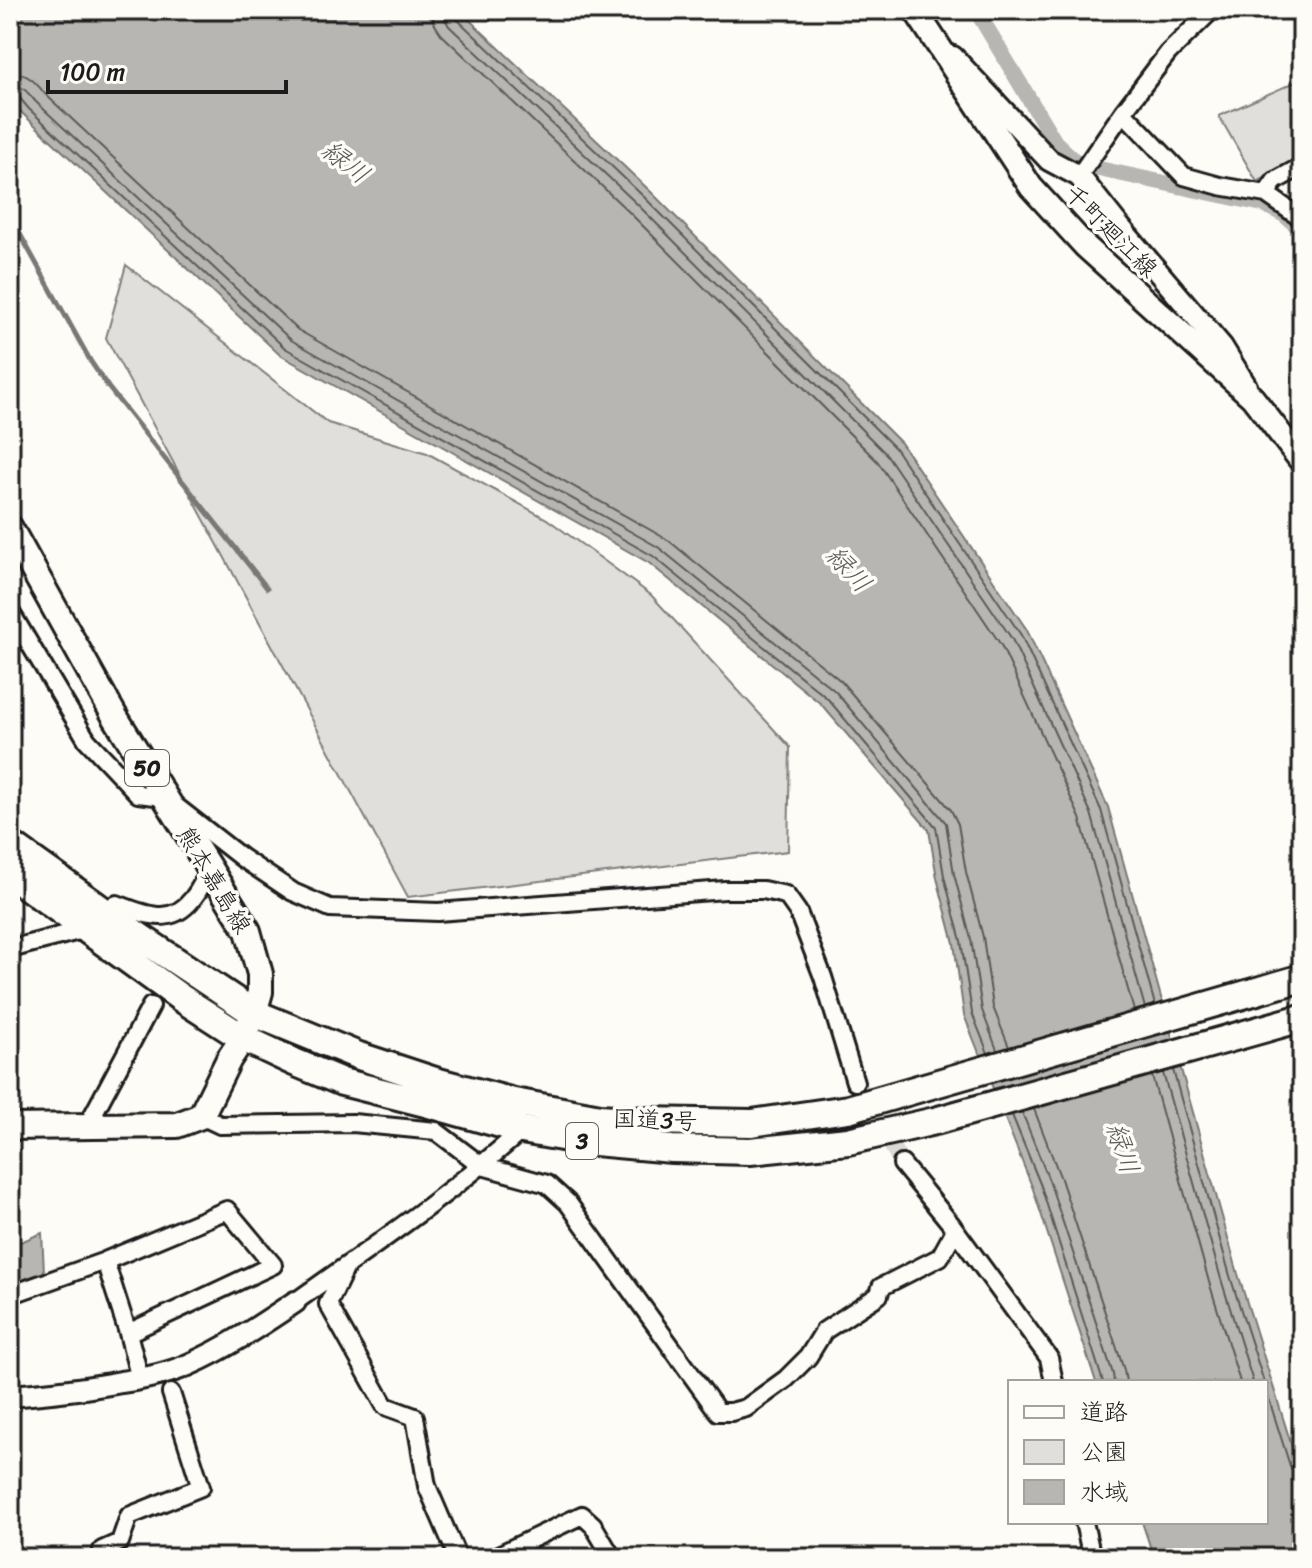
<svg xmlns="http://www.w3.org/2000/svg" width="1312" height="1568" font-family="Sriracha,'Klee One',sans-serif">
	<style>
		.green { fill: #e0dfdb; stroke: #7e7e7c; stroke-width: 2 }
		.water { fill: #b7b6b2; stroke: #797876; stroke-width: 2 }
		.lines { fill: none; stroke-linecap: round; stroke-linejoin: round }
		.shore { stroke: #5a5a58; stroke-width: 2 }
		.stream { stroke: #797876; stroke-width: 5 }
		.canal { stroke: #b7b6b2; stroke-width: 16 }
		.minor-tunnel { stroke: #dbdad6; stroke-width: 16; stroke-dasharray: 16 8; stroke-linecap: butt }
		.minor-casing { stroke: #1c1c1c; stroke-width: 22 }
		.tertiary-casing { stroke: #1c1c1c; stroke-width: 26 }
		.secondary-casing { stroke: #1c1c1c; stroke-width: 28 }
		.primary-casing { stroke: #1c1c1c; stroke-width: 30 }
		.trunk-casing { stroke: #1c1c1c; stroke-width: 32 }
		.minor { stroke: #fdfcf7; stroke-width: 16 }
		.tertiary { stroke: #fdfcf7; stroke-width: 20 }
		.secondary { stroke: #fdfcf7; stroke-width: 22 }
		.primary { stroke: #fdfcf7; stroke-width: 24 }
		.trunk { stroke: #fdfcf7; stroke-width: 26 }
		.rail-casing { stroke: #1c1c1c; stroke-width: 8 }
		.rail { stroke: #fdfcf7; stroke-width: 5; stroke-dasharray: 15; stroke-linecap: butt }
		.labels { text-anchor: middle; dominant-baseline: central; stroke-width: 7; stroke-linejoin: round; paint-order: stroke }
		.shield { fill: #fdfcf7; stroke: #605f5e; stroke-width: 2 }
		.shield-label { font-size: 22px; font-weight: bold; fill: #1c1c1c }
		.street-label { font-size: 24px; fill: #1c1c1c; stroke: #fdfcf7 }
		.water-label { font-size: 26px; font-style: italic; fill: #5a5a58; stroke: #fdfcf7 }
	</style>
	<rect width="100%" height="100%" fill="#fdfcf7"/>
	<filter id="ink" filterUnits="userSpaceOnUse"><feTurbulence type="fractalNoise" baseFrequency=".0125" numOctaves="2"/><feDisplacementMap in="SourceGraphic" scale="16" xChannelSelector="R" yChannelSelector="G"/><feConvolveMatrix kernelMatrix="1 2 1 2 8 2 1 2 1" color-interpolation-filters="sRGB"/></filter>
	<g filter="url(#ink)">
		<path class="green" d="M1302,79v80l-45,23 -38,-66z
			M126,265l202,158 99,30 120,66 104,76 139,152 -2,104 -380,46 -302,-559z"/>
		<path class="water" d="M10,10h449l191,181 251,252 126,187 81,177 130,467 64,205v79h-148l-12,-36h124v-140h-170l-63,-193 -69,-174 -10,-72 -17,-65 -8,-48 -108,-126 -172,-141 -369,-208 -257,-241 -13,-15z
			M42,1233l2,39 -34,12v-40l13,-3z"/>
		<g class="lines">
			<path class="shore" d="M432,10l2,13 7,11 188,178 249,250 123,183 79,173 54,193
				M444,10l1,9 4,7 188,178 250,251 125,184 79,174 54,195
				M454,10l3,9 187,178 251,251 126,187 80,175 54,195
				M10,72c17,1 25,9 35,22l253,236 370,210 173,141 110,129 7,14 8,48 17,65 10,70 16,40
				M10,84c13,1 18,9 26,18l255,238 367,207 177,144 111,132 8,51 17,65 11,71 15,40
				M10,94l8,2 11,13 256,239 368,208 174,142 109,129 8,49 17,65 11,72 16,40
				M1173,1070l57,206 34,106
				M1163,1073l58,206 32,103
				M1152,1076l57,206 31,100
				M1034,1109l27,70 63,191 2,12
				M1022,1112l28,71 63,191 1,8
				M1012,1115l29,71 62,196
				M1266,1390l25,79 4,5 7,1"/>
			<path class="stream" d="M10,216l81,146 17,25 159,201"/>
			<path class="canal" d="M976,10l79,132 17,16
				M1099,169l164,35 20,10 19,16"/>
			<path class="minor-tunnel" d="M855,1082l47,82"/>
			<defs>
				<path id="minor" d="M1123,112l61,64 36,10 46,8 36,25
					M1079,176l44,-64 45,-59 44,-43
					M1266,194l9,-13 27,-15
					M10,611l77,129 51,54 26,3 78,61 51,34 37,16 108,4 287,-22h38l23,5 12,17 25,65 32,105
					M10,949l76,-20 18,-19 13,-6c14,5 29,12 44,12 26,0 41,-28 48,-49
					M201,1116l19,9 133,-2 83,8 46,35 65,18 21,19 150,209h13l15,-4 40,-29 22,-22 16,-26 55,-36 2,-8 59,-30 15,-27
					M87,1126l64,-120
					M902,1164l49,60 98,134 5,24
					M105,1261l23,72 12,46
					M347,1265l-19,39 57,102 30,11 12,69 31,72
					M10,1295l95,-34 122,-51 46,55 -145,68
					M295,1302c77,-55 156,-108 227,-172
					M1084,1522l8,36
					M102,1550l18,-8 9,-26 72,-29 -30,-94
					M492,1558l90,-43 11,10 19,32"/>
				<path id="tertiary" d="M953,57l96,103 30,16 39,49 104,122 24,39
					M10,1396c37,-3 74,-7 111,-14 22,-3 46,-8 67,-17 37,-16 73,-40 107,-63"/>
				<path id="secondary" d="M915,10l116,177 54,59 167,151 50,65"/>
				<path id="primary" d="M10,528l104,187 134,216 12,43v18l-6,21 -11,25 -14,21 -28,57 -24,9 -167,2"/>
				<path id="trunk" d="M10,844l130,93 114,76 105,43 76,25 79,21 86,16 44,3 108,2 96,-14 454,-131
					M10,874l171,124 62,40 51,24 48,20 87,22 93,26 62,11 88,8 78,2 98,-10 87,-20 367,-103"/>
			</defs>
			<use href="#minor" class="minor-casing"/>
			<use href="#tertiary" class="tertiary-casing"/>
			<use href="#secondary" class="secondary-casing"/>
			<use href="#primary" class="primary-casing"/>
			<use href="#trunk" class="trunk-casing"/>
			<use href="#minor" class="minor"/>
			<use href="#tertiary" class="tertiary"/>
			<use href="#secondary" class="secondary"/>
			<use href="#primary" class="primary"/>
			<use href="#trunk" class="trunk"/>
			<defs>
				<path id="rail" d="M1299,1558l3,-1"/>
			</defs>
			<use href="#rail" class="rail-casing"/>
			<use href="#rail" class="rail"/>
		</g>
	</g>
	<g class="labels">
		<g class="shield">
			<rect x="125" y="750" width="44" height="36" rx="6"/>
			<rect x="566" y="1123" width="32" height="36" rx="6"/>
		</g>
		<g class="shield-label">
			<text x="147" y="768">50</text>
			<text x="582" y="1141">3</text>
		</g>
		<g class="street-label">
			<text transform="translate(1111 231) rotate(45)">千町廻江線</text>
			<text transform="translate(214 880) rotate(59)">熊本嘉島線</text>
			<text transform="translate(655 1120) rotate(2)">国道3号</text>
		</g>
		<g class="water-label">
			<text transform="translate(346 162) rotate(38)">緑川</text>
			<text transform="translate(849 569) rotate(47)">緑川</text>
			<text transform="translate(1123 1148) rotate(72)">緑川</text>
		</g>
	</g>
	<rect width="1312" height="1568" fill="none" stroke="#fdfcf7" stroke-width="40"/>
	<rect x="20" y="20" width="1272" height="1528" fill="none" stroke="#1c1c1c" stroke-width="3" filter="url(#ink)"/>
	<rect x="1008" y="1380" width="260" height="144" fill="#fdfcf7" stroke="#a3a29f" stroke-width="2"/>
	<rect x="1024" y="1406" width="40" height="12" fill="#fdfcf7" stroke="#a3a29f" stroke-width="2"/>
	<text x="1080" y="1420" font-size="24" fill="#1c1c1c">道路</text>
	<rect x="1024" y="1440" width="40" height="24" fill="#e0dfdb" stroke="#a3a29f" stroke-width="2"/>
	<text x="1080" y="1460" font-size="24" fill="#1c1c1c">公園</text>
	<rect x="1024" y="1480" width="40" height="24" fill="#b7b6b2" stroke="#a3a29f" stroke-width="2"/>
	<text x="1080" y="1500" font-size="24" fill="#1c1c1c">水域</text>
	<path d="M48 80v12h238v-12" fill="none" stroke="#1c1c1c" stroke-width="4"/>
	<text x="60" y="80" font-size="24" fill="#1c1c1c" stroke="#fdfcf7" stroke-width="6" paint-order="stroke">100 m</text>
</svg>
